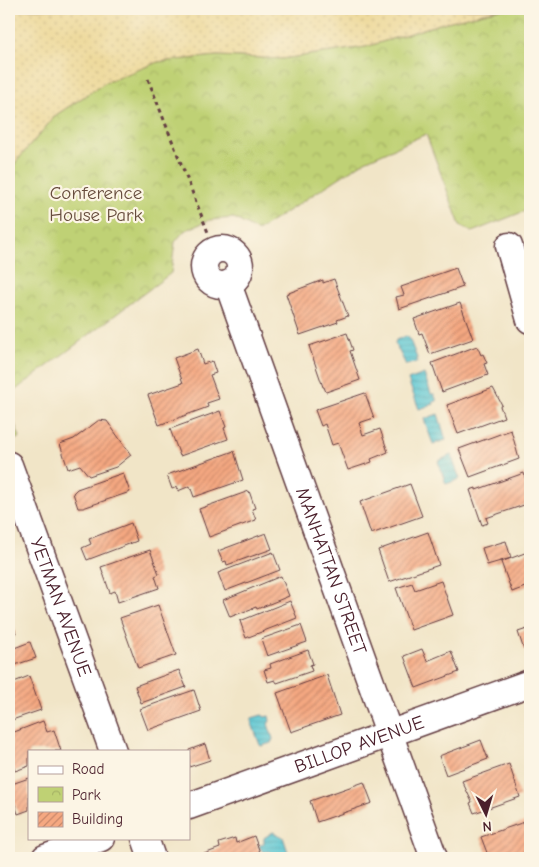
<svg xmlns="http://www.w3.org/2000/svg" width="539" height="867" font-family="'Comic Neue',sans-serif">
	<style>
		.sand { fill: url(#sand-dots); stroke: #9c7c64 }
		.park { fill: url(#park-crowns); stroke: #847850 }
		.water { fill: url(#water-rules); stroke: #52737f }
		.building { fill: url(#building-hatch) }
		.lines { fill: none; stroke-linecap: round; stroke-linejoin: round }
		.street-casing { stroke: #633d42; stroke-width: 29 }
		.path { stroke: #633d42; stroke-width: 3; stroke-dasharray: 4 4; stroke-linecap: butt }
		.street { stroke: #fff; stroke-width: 26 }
		.labels { text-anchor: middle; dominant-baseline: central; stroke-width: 4.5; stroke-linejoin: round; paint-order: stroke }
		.park-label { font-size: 19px; fill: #674c3d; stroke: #fcf5e5 }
		.street-label { font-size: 19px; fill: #4a1f2b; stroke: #fcf5e5 }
	</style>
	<defs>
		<pattern id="sand-dots" width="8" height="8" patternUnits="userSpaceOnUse" patternTransform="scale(1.25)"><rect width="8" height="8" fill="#eeda9e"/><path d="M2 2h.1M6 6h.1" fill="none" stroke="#cebb88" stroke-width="1.8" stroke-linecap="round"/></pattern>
		<pattern id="park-crowns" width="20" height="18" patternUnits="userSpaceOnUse" patternTransform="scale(1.25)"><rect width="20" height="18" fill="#bfd174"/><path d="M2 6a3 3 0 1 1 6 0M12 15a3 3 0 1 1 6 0" fill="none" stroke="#a6b365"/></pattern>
		<pattern id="water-rules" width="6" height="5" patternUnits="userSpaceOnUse" patternTransform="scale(1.25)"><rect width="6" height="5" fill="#5bc7d3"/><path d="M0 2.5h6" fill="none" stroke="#51aab5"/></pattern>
		<pattern id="building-hatch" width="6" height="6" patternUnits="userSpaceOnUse" patternTransform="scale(1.25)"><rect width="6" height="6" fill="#f5a881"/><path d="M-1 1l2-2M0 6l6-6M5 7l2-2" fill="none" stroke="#c8886a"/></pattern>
	</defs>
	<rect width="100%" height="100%" fill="#fcf5e5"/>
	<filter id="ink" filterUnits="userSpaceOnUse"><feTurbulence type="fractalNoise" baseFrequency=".02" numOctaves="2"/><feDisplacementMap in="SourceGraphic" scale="10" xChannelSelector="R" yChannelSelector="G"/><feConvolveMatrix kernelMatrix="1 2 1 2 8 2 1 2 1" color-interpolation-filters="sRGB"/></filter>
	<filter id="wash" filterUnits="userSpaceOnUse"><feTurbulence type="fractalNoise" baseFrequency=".0096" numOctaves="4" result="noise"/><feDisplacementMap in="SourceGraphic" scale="20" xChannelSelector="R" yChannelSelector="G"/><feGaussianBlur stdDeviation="1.12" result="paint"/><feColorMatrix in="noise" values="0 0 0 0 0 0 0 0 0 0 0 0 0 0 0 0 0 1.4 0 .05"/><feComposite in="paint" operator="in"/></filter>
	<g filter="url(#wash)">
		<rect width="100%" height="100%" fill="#f1e5c7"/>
		<path class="sand" d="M9,9h492l-58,14 -77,24 -84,12 -65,-3 -59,6 -53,21 -49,32 -40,47 -7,12z"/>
		<path class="park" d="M501,9h29v200l-58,23 -12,-7 -34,-91 -61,27 -108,70 -23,-13 -24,2 -26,11 -9,11 -4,31 -162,122v-221l7,-12 40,-47 49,-32 53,-21 59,-6 65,3 84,-12 77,-24z
			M9,410l11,27 -11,6z"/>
		<path class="water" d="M406,336l3,2 8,20v4l-11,3 -11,-22 1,-3z
			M424,374l7,20h3l3,7 -4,1 1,2 -15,5 -11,-29z
			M438,414l8,26 -13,4 -9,-25z
			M451,455l9,24 -14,5 -8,-23z
			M262,715l3,2 4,-1 1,5 -2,3 5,15 -2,4 -10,3 -1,-1 -9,-24 1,-3z
			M273,832l10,5 6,18 -8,3h-8l-3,-7 -7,1 -4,-6 5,-3v-5z"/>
		<g id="blocks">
			<path class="building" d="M456,268l7,19 -64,22 -3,-12 8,-2 -3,-8z
				M334,279l14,37 -11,4 1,2 -38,13 -14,-41 37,-14v3z
				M460,303l13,36 -43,15 -8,-21 -3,1 -5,-15z
				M347,333l6,17 -3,1 10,29 -34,12 -2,-5h-1l-14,-41z
				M477,346l4,9 2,-1 4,9 -3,1 4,11 -46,17 -10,-29z
				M198,349l5,15 9,-3 4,12 -6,2 9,24 -12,4 1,4 -49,18 -11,-30 35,-12 -9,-25z
				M493,388l9,17 -2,1 4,11 -46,17 -11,-29z
				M365,393l9,25 -15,5 4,12 17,-6 8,23 -17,7 1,3 -24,8 -10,-27 -6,2 -7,-21 -4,2 -6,-16z
				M220,411l6,16 -2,1 4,11 -48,17 -10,-27z
				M99,420l8,1 24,34 -15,12 -27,9 -9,-11 -12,4 -8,-25 14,-5z
				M511,430l8,29 -49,18 -11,-28z
				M234,451l9,29 -49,17 -4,-11 -12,5 -1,-4 -5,2 -5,-14z
				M123,473l7,19 -47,16h-5l-5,-15 4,-4z
				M524,473l2,8 2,-1 2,5v18l-44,15 2,5 -6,2 -12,-35 6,-2v2z
				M410,484l12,32 -51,18 -11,-32z
				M249,491l6,17 -3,1 4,11 -47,17 -10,-28z
				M131,523l6,18 -50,19 -5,-12 9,-4 -2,-5z
				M428,532l11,33 -50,17 -11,-32z
				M266,533l6,16 -45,16 -1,-4 -3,1 -5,-11z
				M506,541l5,17 -24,7 -5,-17z
				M150,550l9,24 -4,2 4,12 -41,14 -3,-11 -5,2 -9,-26z
				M530,551v34l-18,7 -11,-30z
				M273,552l7,18 -55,21 -7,-18z
				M281,576l8,20 -32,13 -1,-2 -26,10 -7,-17z
				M441,581l12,34 -42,15 -15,-42 16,-5 3,7z
				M290,601l7,17 -51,20 -6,-17z
				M158,605l18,50 -38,13 -18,-50z
				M9,614l7,19 -7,3z
				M301,625l6,17 -40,14 -6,-17z
				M530,628v19l-6,3 -6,-18z
				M30,642l6,16 -27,9v-17z
				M422,649l5,12 24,-10 8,21 -43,16 -12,-32z
				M308,650l5,14 -3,1 2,6 -35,12 -2,-3 -7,2 -4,-12 7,-2 -1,-4z
				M179,670l7,17 -45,16 -6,-17z
				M327,675l13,40 -49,17 -14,-39z
				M29,676l12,34 -32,11v-37z
				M194,690l7,21 -53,19 -8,-21z
				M43,721l4,11 7,-2 7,21h-32v15l-14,5 -6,-18v-7l3,-1 -3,-11z
				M481,740l7,19 -42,16 -7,-19z
				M205,744l5,16 -21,7v-17z
				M509,764l11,33 -46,16 -4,-10 2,-1 -10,-21z
				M29,778v32l-11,4 -9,-29z
				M364,782l8,21 -55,19 -7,-21z
				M530,820v31l-20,7h-21l-8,-21z
				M254,836l8,22h-56l-2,-4 16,-6 -1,-5 16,-5 1,5z"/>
		</g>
	</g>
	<g filter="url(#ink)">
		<use href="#blocks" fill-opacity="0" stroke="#633d42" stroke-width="1"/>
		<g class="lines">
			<defs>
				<g id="street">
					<path d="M509,246l21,74"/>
					<circle cx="222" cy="267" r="18"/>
					<path id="s1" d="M228,284l206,574"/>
					<path id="s2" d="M9,465l104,286"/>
					<path id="s3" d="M189,806l341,-123"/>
					<path d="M145,838l7,20"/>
					<path d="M45,858l56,-20"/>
				</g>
			</defs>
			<use href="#street" class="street-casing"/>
			<path class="path" d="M148,79l61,156"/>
			<use href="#street" class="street"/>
		</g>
	</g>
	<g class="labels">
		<g class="park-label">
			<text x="96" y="193">Conference<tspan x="96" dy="22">House Park</tspan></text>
		</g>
		<g class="street-label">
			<text stroke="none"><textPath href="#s1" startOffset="305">MANHATTAN STREET</textPath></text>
			<text stroke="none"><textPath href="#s2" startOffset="151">YETMAN AVENUE</textPath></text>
			<text stroke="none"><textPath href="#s3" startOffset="181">BILLOP AVENUE</textPath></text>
		</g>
	</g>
	<rect width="539" height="867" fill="none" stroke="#fcf5e5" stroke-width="30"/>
	<rect x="28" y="750" width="162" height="90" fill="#fcf5e5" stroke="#b59f9b"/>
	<rect x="38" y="766" width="25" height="8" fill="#ffffff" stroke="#b59f9b"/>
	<text x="72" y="774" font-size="15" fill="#4a1f2b">Road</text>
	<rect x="38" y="787" width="25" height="15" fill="url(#park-crowns)" stroke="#b59f9b"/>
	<text x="72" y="800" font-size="15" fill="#4a1f2b">Park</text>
	<rect x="38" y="812" width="25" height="15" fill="url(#building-hatch)" stroke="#b59f9b"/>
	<text x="72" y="824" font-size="15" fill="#4a1f2b">Building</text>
	<g transform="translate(486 814) rotate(175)" stroke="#fcf5e5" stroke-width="4" paint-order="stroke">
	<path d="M0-4L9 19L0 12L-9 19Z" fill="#4a1f2b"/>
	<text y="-8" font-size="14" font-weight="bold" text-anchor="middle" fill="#4a1f2b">N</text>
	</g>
</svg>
